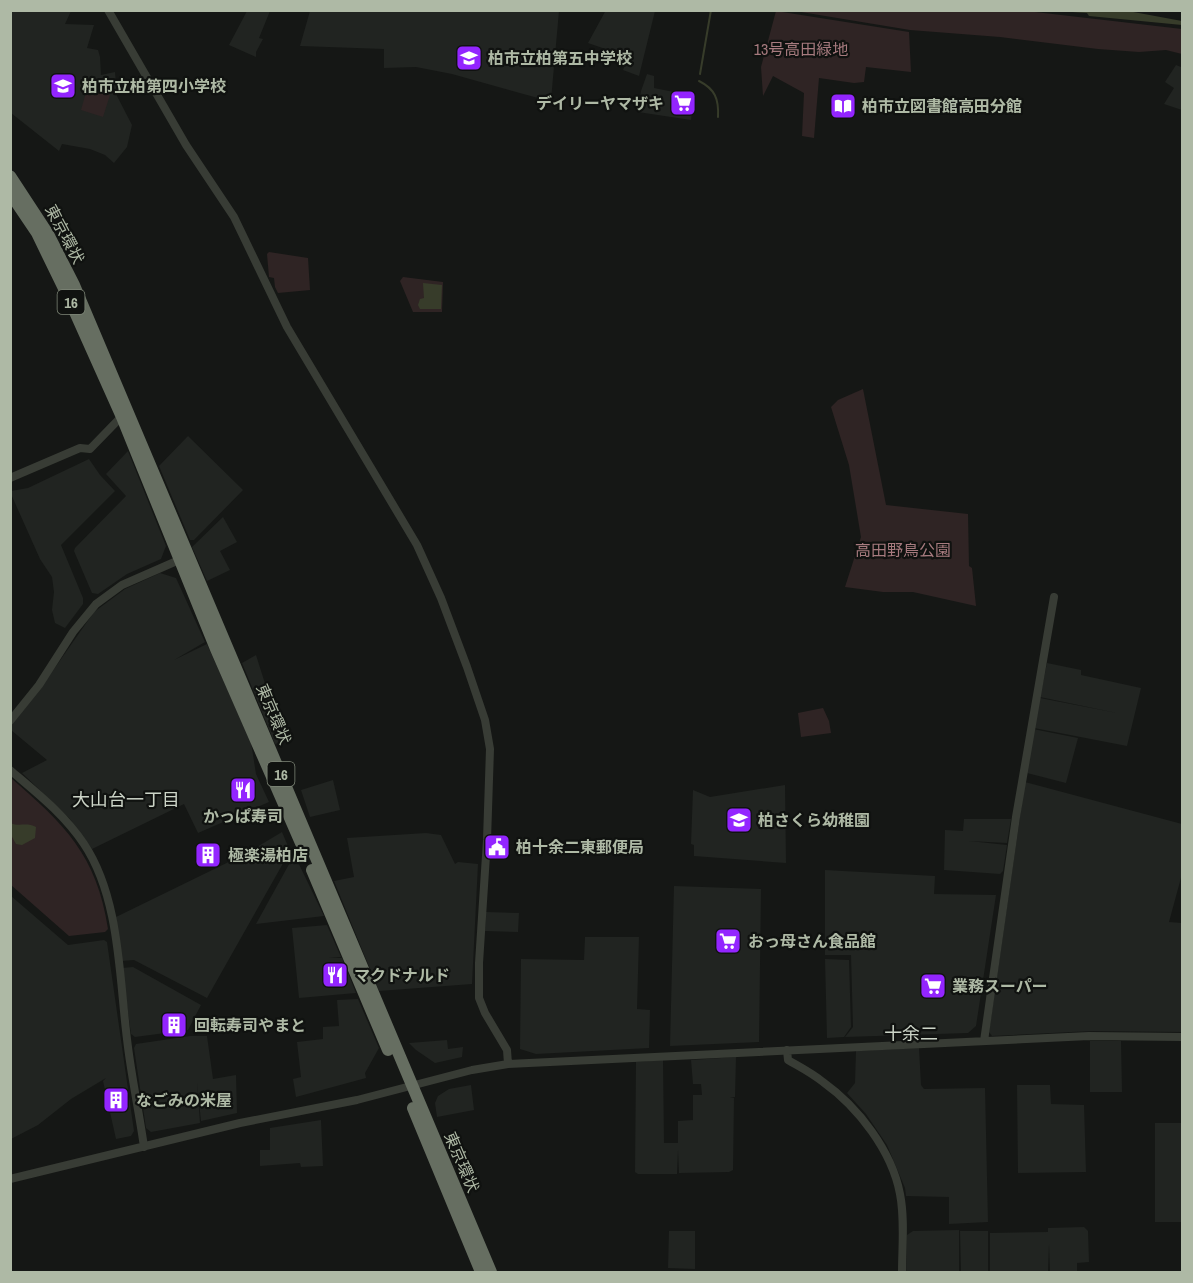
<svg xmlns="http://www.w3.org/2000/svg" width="1193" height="1283" font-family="'Archivo Narrow','Noto Sans JP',sans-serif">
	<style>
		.built { fill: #212421 }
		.green { fill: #2f2424 }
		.water { fill: #373c2a }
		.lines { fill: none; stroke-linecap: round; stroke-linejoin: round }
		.stream { stroke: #373c2a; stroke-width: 2 }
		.minor { stroke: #383c35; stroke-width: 8 }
		.highway { stroke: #666e61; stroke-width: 12 }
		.labels { text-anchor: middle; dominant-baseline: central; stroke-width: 4.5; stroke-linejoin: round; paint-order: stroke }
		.shield { fill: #101210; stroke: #7f8778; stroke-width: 1.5 }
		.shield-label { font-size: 15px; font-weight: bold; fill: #aeb9a5 }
		.park-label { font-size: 16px; fill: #a67a7e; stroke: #101210 }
		.poi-label { font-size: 16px; font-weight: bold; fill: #aeb9a5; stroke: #101210; text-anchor: start }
		.street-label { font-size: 16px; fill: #aeb9a5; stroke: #101210 }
		.neighbourhood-label { font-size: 18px; fill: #ccd4c7; stroke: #101210 }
	</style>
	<rect width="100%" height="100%" fill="#151715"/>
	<path class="built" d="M606,10l49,1 -16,65 -16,-6 2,-5 -5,-11 -32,-11z
		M10,11h61l-6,13 29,1 -7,23 11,2 2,7 1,18 14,-3 2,24 15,29 -5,22 -13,16 -9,-8 -15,-6 -28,-5 -3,7 -48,-38z
		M247,11h23l-11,27 4,1 -7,13v5l-27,-12z
		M310,11h249l-8,89 -13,-2 -86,-24 -36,-7 -32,1v-19l-84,-3z
		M1182,64v46l-18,-6 10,-16 -9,-6 11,-17 5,2z
		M647,74l7,2v12l40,8 -3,24 -53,-8 3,-21z
		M188,436l55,54 -49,50h-4l-31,-74z
		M128,451l38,95 -5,13 -34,15 -29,20 -6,-1 -18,-42 1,-3 51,-52 -20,-22z
		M89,459l11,16 15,16 -54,54 22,53v6l-18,24 -10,-5 -3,-13 2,-18 -2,-15 -12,-18 -29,-65v-3l17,-3z
		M223,517l14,25 -17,9 10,19 -23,11 -15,-34z
		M160,573l16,5 29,64 -31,18 33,-16 44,98 5,32 13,28 -71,31 -14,-29 -92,45 -23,-31 -47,-45 25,-13 -36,-30 -1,-4 37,-47 47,-67 31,-23z
		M256,655l18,57 5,31 -4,1 -33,-81z
		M1047,663l34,7v5l60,13 -14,58 -93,-18 6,-30 77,15 -77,-16z
		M1033,729l45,9 -12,45 -39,-10z
		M333,780l7,30 -30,7 -9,-27z
		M1025,782l157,42v50l-13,48 13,1v109l-90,-1 -100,5 -3,-4z
		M785,785l1,78 -92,-7v-11l-3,-1 2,-54 17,7z
		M964,819h47l-4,24 -38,-2 38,4 -4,26 -3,3 -56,-4 1,-40 18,1z
		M282,832l8,19 -83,147 -73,-38 -13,1 -5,-44 129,-63z
		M426,833l15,2 14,29 3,-2 20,2 -6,120 -93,7 -45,-110 20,-4 -7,-39z
		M295,856l29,60 -68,8 37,-67z
		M825,870l110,6 -1,18 62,1 -20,131 -8,7 -123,4 8,-10 -2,-72h-26z
		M674,886l87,3 -2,153 -89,4z
		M11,896l57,49 36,-5 3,2 27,189 -3,5 -15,3 -13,-58 3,-3 -35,21 -33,26 -27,14z
		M486,912l33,1 -1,19 -33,-1z
		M327,925l14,32 -12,1h13l14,35 -57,5 -7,-70z
		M585,937h54l-2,72 13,1 -1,38 -113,6 -16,-5 1,-90 63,1z
		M825,959l24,1 2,67 -7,10 -17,1z
		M133,967l68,38 -13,25 -53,7 -4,-3 -9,-66z
		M358,999l21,49 -14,25 1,5 -70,19 -3,-18 8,-2 -4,-35 26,-3v-12l16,-1 -2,-26z
		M190,1036h17l6,43 23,-4 1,38 -36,8 -4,-39 3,41 -49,9 -5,-4 -12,-80 2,-4z
		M447,1040l1,9 15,-2 -1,10 -27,6 -19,-13 -7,-7z
		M1090,1041h31l1,51h-32z
		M919,1048l2,37 3,4 61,-1 3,134 -39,2v-27l-43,-1 -1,-8 -18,-43 -21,-31 -19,-21 8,-10 1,-32z
		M736,1057l-1,40h-5l4,1 -1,72 -4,2 -50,1 -1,-23 -1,24h-39l-3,-2 1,-110 27,-2 1,83h14v-22l15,-1v-25h9l-1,-11h-8l-2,-24z
		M471,1085l3,25 -37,7 -2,-14 3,-7 11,-7z
		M1017,1085h33l1,19 33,1 2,67 -68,1z
		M321,1120l2,46 -22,1 -1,-4 -40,3v-16h10v-22z
		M1155,1123h27v99h-27z
		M1084,1227l4,4 1,31 -12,1v9h-27l-1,-28 -1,28h-58v-39l58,-1v-4z
		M959,1230v42h-53l1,-37 6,-4z
		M669,1231h26v38l-27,-1z
		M960,1231h28v41h-27z"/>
	<path class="green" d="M1018,10l164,19v25l-16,-4 -27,2 -41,-3 -98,-12 -90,-7 -115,-19z
		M776,11l133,21 2,40 -45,-5 -2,15 -10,1 -35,-5 -5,60 -12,-2 2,-43 -31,-17 -10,20 -2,-29z
		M90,78l17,4 -3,11 6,2 -7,22 -22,-7z
		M269,252l39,6 2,32 -32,3 -3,-6 -1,-9 -5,-1 -2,-23z
		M403,277l40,5 -1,30h-29l-13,-31z
		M863,389l23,116 82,9 1,52 3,2 4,38 -63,-14h-30l-38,-5 16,-50 -12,-72 -18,-58 7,-7z
		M823,708l6,13 2,12 -30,4 -3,-24z
		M11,778c53,46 86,77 97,151l-3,3 -36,4 -58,-51z"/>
	<path class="water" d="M1057,11h71l54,10v4l-93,-9 -2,-3z
		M423,283l19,2 -1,24h-21l-2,-4 2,-6 4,-1z
		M10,823c9,4 17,-1 26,4l-1,11 -13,7 -6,-1 -5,-9z"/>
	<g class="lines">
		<path class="stream" d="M700,74l11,-64
			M699,81c16,8 20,18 19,36"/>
		<path class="minor" d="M108,10l78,135 48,72 53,110 130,218 24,53 26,69 18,53 5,29 -3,91 -8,123v35l6,15 22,37 1,14
			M10,478l70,-30 10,1 34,-35
			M10,721l29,-36 34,-53 23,-28 26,-19 57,-25 4,-5
			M10,770c27,23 54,44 74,74 36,54 35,132 43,195 4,36 12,72 17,108
			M984,1041l32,-224 38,-220
			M787,1050l1,10c12,7 24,13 35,22 35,25 69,69 77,112 5,25 2,53 2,78
			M10,1179l230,-56 117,-23 115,-30 36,-6 581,-28 93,1"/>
		<path class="highway" d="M10,176l38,58 26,51 417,987
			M10,193l27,40 34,70 51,114 94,232 85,194
			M312,870l76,180
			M413,1108l68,164"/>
	</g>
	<defs>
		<symbol id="school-square" viewBox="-11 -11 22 22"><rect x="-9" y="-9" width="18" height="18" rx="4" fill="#9325ff" stroke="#101210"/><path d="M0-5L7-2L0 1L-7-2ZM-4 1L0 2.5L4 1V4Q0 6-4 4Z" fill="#fff"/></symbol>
		<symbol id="supermarket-square" viewBox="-11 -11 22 22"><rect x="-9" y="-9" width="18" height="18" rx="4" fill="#9325ff" stroke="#101210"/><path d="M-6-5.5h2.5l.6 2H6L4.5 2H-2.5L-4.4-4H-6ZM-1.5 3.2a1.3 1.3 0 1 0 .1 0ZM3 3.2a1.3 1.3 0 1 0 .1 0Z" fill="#fff"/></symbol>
		<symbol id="library-square" viewBox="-11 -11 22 22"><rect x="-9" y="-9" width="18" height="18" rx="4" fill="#9325ff" stroke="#101210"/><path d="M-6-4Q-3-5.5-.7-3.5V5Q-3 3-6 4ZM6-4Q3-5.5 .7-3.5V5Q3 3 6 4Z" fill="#fff"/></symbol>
		<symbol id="restaurant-square" viewBox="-11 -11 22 22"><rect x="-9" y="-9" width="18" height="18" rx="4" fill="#9325ff" stroke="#101210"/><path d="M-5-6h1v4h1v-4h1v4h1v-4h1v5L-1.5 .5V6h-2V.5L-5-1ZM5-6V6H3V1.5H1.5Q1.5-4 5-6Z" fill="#fff"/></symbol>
		<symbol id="civic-square" viewBox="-11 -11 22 22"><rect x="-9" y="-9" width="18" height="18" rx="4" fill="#9325ff" stroke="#101210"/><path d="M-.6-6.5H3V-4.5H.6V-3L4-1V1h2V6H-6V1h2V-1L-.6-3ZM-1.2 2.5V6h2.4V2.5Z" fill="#fff"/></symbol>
		<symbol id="building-square" viewBox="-11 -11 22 22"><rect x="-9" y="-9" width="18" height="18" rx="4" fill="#9325ff" stroke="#101210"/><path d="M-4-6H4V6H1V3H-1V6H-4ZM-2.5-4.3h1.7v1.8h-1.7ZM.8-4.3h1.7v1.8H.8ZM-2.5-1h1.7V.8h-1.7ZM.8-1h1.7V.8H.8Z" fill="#fff"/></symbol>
	</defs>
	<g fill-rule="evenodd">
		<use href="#school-square" x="454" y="43" width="30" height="30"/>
		<use href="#school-square" x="48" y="71" width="30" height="30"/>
		<use href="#supermarket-square" x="668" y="88" width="30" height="30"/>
		<use href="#library-square" x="828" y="91" width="30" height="30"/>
		<use href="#restaurant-square" x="228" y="775" width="30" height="30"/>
		<use href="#school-square" x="724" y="805" width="30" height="30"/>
		<use href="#civic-square" x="482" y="832" width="30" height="30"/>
		<use href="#building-square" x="193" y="840" width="30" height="30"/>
		<use href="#supermarket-square" x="713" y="926" width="30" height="30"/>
		<use href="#restaurant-square" x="320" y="960" width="30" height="30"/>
		<use href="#supermarket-square" x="918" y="971" width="30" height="30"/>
		<use href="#building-square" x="159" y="1010" width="30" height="30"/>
		<use href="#building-square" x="101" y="1085" width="30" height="30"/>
	</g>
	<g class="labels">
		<g class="shield">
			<rect x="57.5" y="290" width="27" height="24" rx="4.5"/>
			<rect x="267.5" y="762" width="27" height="24" rx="4.5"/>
		</g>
		<g class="shield-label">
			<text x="71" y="302">16</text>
			<text x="281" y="774">16</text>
		</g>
		<g class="park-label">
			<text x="801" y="49">13号高田緑地</text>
			<text x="903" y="550">高田野鳥公園</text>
		</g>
		<g class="poi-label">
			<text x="488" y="58">柏市立柏第五中学校</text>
			<text x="82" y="86">柏市立柏第四小学校</text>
			<text x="664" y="103" text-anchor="end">デイリーヤマザキ</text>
			<text x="862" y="106">柏市立図書館高田分館</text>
			<text x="243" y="816" text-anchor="middle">かっぱ寿司</text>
			<text x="758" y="820">柏さくら幼稚園</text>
			<text x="516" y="847">柏十余二東郵便局</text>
			<text x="228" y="855">極楽湯柏店</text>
			<text x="748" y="941">おっ母さん食品館</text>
			<text x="354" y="975">マクドナルド</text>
			<text x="952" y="986">業務スーパー</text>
			<text x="194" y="1025">回転寿司やまと</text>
			<text x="136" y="1100">なごみの米屋</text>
		</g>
		<g class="street-label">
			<text transform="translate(65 234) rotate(62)">東京環状</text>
			<text transform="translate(274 714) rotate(67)">東京環状</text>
			<text transform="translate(462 1162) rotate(67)">東京環状</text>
		</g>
		<g class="neighbourhood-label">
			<text x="126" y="799">大山台一丁目</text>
			<text x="911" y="1033">十余二</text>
		</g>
	</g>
	<rect width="1193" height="1283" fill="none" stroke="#aeb9a5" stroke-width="24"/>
</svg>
